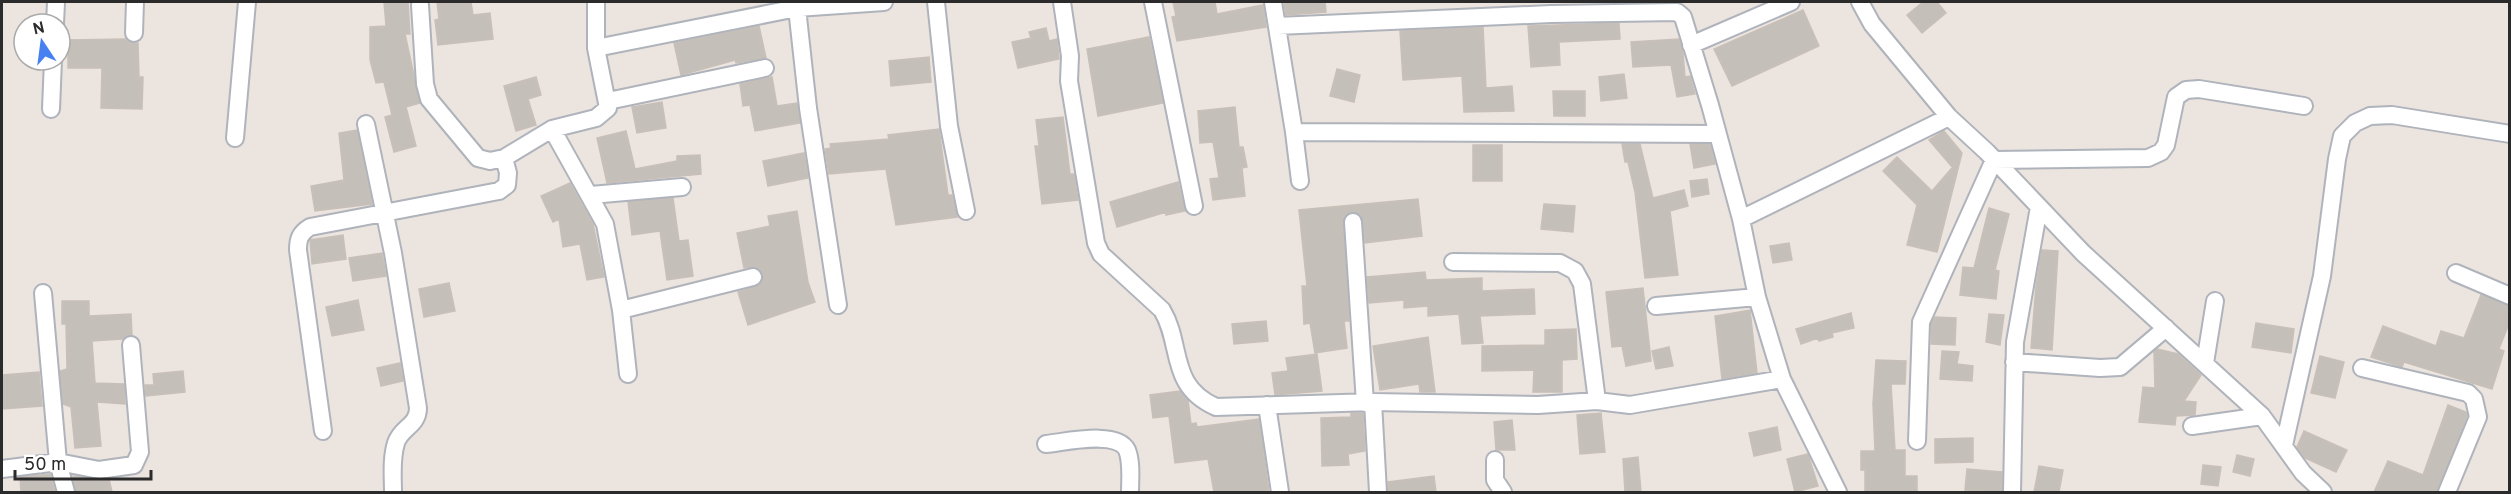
<svg xmlns="http://www.w3.org/2000/svg" width="2511" height="494" font-family="Overpass,sans-serif">
	<style>
		.building { fill: #c5bfba; stroke: #c8c0b8; stroke-width: 1.5 }
		.lines { fill: none; stroke-linecap: round; stroke-linejoin: round }
		.street-casing { stroke: #afb3bb; stroke-width: 20 }
		.street { stroke: #fff; stroke-width: 16 }
	</style>
	<rect width="100%" height="100%" fill="#ece4de"/>
	<path class="building" d="M384,2h24l2,32h-5l15,69 -14,4 10,39 -22,6 -9,-35 7,-2 -8,-33 -8,1 -6,-23v-33l16,-1z
		M437,2h34l2,13 17,-2 3,26 -55,6 -3,-25 4,-1z
		M1173,2h42l2,12 46,-9 3,22 -89,14 -5,-24 4,-1z
		M1284,2h41l1,10 -40,3z
		M1923,2h14l9,11 -24,20 -15,-18z
		M1803,10l16,36 -87,40 -18,-37z
		M1619,23l1,16 -61,3 1,23 -29,2 -3,-41z
		M759,26l7,32 -30,5 -1,-3 -54,15 -7,-32z
		M1483,27l3,61 26,-2 2,25 -50,1 -2,-36 -59,4 -3,-49z
		M1046,28l3,13 8,-2 2,20 -41,9 -6,-26 19,-4 -2,-6z
		M1149,37l14,66 -65,13 -11,-67z
		M126,39l7,4h5l1,34h4l-1,32 -41,-1 1,-40h-34v-28z
		M1679,39l4,15 2,23 5,-1 5,18 -18,3 -6,-32 -38,2 -2,-25z
		M929,57l2,25 -40,4 -2,-25z
		M1337,69l23,6 -6,27 -24,-6z
		M1624,74l3,24 -26,3 -2,-24z
		M536,77l5,18 -13,4 8,26 -20,6 -12,-45z
		M772,77l5,29 20,-3 3,20 -45,8 -5,-26 -7,1 -3,-22z
		M1553,91h32v25h-31z
		M662,102l4,26 -29,5 -5,-26z
		M1235,107l4,40h4l4,20 -5,1 3,28 -32,4 -3,-21 9,-1 -6,-36 -13,1 -2,-32z
		M1063,117l7,57h4l4,26 -36,4 -7,-58h4l-3,-26z
		M939,129l9,66h4l5,22 -61,8 -10,-56 -57,5 -4,-25 6,-1 -1,-4 59,-5 -1,-4z
		M357,130l15,74 -57,7 -4,-25 33,-6 -5,-47z
		M626,131l9,38 42,-8v-5l23,-1 1,19 -94,9 -10,-45z
		M1944,131l18,22 -25,99 -30,-7 10,-40 -34,-34 14,-14 35,34 25,-29 -5,5 -23,-27z
		M1622,144h18l13,54 31,-8 4,16 -18,5 8,64 -33,3 -10,-86 -7,-30h-3z
		M1690,144h20l5,20 -21,4z
		M1473,145h29v36h-29z
		M804,153l4,25 -40,8 -5,-25z
		M1707,179l2,15 -17,3 -2,-16z
		M1178,182l7,29 -19,4v-3l-49,15 -7,-25z
		M570,183l23,41 11,53 -17,3 -7,-36 -17,3 -4,-28 -6,3 -12,-26z
		M673,198l6,43 9,-1 5,36 -26,4 -7,-49 -28,4 -4,-33z
		M1418,199l4,37 -57,7 -4,-27 -9,-4 -8,5 5,104h-5l3,27 -32,5 -5,-30 -6,1 -2,-38h5l-8,-76z
		M1544,204l31,2 -2,26 -32,-3z
		M1989,208l20,6 -14,56 4,1 -3,28 -36,-4 3,-28 11,1z
		M797,211l11,71 7,20 -67,23 -10,-33 22,-7 3,-10 -7,-8 -12,1 -7,-35 33,-7 -2,-10z
		M343,235l3,24 -34,5 -2,-24z
		M1789,243l3,17 -19,3 -3,-17z
		M2042,250l16,1 -6,99 -21,-2 5,-62z
		M382,253l4,23 -33,5 -4,-23z
		M1425,272l1,8 56,-2v13l52,-2 1,25 -55,2 3,27 -21,1 -3,-30 -31,2v-10l-24,2v-8l-35,3 -2,-26z
		M449,283l6,28 -31,6 -5,-28z
		M1643,288l8,73 -25,5 -4,-20 -10,1 -6,-55z
		M2481,295l29,11v15l-11,28 5,2 -12,38 -88,-27 -2,5 -31,-10 12,-31 53,20 5,-15 23,7z
		M358,300l6,30 -32,6 -6,-29z
		M62,301h27v15l42,-2 1,21 -10,4 -30,2 3,42 29,1 1,20 -28,-2 4,44 -26,2 -4,-41 -8,-3 -3,-33 7,-2 -1,-45h-4z
		M1750,310l7,63 -35,6 -7,-63z
		M1851,313l3,15 -22,5 1,4 -14,4 -1,-3 -17,6 -5,-15z
		M1989,314l15,1 -4,30 -14,-3z
		M1935,317l21,1 -1,27 -24,-1v-20z
		M1266,321l2,20 -34,3 -2,-20z
		M2256,323l38,6 -3,24 -39,-6z
		M1576,329l1,30 -15,1v32h-29l1,-22 -52,1v-25l63,-1v-15z
		M1428,337l7,55h-15l-1,-8 -39,6 -7,-44z
		M1669,347l4,19 -17,3 -4,-18z
		M2157,349l21,5 23,21 -17,26 12,1 -1,13 -19,1 -1,9 -36,-3 4,-35 12,1 -1,-36z
		M1942,351l17,1 -2,12 16,2 -1,15 -32,-2z
		M1317,354l5,37 -47,4 -3,-22 16,-2 -2,-13z
		M2320,356l24,6 -9,36 -24,-5z
		M1876,360l30,1 -1,23h-14l4,66h10v26h12v16h-52v-22h-4v-19h14l-2,-47z
		M400,363l3,18 -22,5 -4,-18z
		M183,371l2,21 -39,4 -1,-11h9l-1,-11z
		M39,372l3,34 -40,3v-34z
		M1180,391l8,9 3,24 5,-1 1,4 62,-8 10,73h-55l-6,-33 -33,4 -6,-47 -16,2 -3,-23z
		M2448,405l18,7 1,4 -30,76h-63l14,-31 35,14z
		M1351,413h12l2,38 -17,3 1,11 -27,1 -1,-48 30,-1z
		M1601,413l4,39 -25,2 -3,-39z
		M1512,420l3,30h-19l-2,-28z
		M1777,427l4,23 -27,6 -5,-23z
		M2304,431l43,19 -11,22 -31,-14 -8,-11z
		M1973,438v24l-38,1v-24z
		M1808,454l10,32 -23,6 -8,-33z
		M2237,455l17,4 -4,17 -17,-4z
		M1638,457l3,35h-16l-2,-33z
		M2203,465l18,2 -3,19 -17,-2z
		M2039,466l24,4 -4,22h-25z
		M1967,469l35,3v20l-37,-2z
		M50,474l5,18h-34l-1,-15z
		M73,476l36,3 3,13h-36z
		M1434,476l2,16h-48v-10z"/>
	<g class="lines">
		<defs>
			<path id="street" d="M936,2l13,124 17,85
				M1062,2l8,54 -1,25 27,162 5,11 61,56c21,35 6,76 54,97l157,-5 165,3 59,-4 33,4 152,-26
				M1153,2l41,204
				M1273,2l21,130 423,2
				M1860,2l12,22 77,93 38,35 96,101 179,163 41,57 20,19
				M420,5l5,79 4,15 49,59 12,3 14,-3 48,-29 44,-11 12,-10 -12,-60v-46
				M797,8l11,100 30,197
				M55,24l1,-22
				M1277,26l274,-12 126,-2 6,5 27,88 31,114 16,78 25,82 56,113
				M134,33l1,-31
				M1691,45l100,-43
				M596,48l201,-40 87,-6
				M608,101l157,-33
				M51,109l2,-49
				M366,124l27,129 25,155c0,18 -17,19 -22,35 -5,16 -3,34 -3,49
				M552,129l53,95 16,86 7,64
				M1294,132l6,49
				M235,138l12,-136
				M591,195l91,-8
				M1741,219l208,-102
				M1353,222l12,181
				M1453,262l107,1 15,8 7,13 15,117
				M2456,273l54,23
				M43,293l15,169 8,30
				M1656,306l101,-9
				M621,310l132,-33
				M2014,362l86,6 20,-1 46,-39
				M2205,363l10,-62
				M2362,368l106,25 6,6 4,18 -31,75
				M1373,402l5,90
				M1267,405l13,87
				M2192,426l70,-10
				M323,431l-25,-181c0,-11 2,-17 12,-23l189,-36 8,-6 1,-12 -4,-15
				M1917,441l4,-119 73,-162 154,-2 13,-6 5,-7 10,-48 10,-7 13,-1 105,17
				M1046,444c20,-2 71,-14 81,6 5,12 3,30 3,42
				M2284,445l38,-169 15,-117 5,-23 13,-13 15,-7 22,-1 118,19
				M1495,460v20l8,12
				M2,469l56,-7 41,8 35,-5 6,-13 -9,-107
				M2012,492l3,-150 24,-135"/>
		</defs>
		<use href="#street" class="street-casing"/>
		<use href="#street" class="street"/>
	</g>
	<rect width="2511" height="494" fill="none" stroke="#2b2b2b" stroke-width="6"/>
	<g transform="translate(42 42) rotate(347)"><circle r="28" fill="#ffffff" stroke="#aaaaaa" stroke-width="1.5"/>
	<path d="M0-4.5L10 22L0 15L-10 22Z" fill="#4781f1"/>
	<text y="-9" font-size="16" font-weight="bold" text-anchor="middle" fill="#2b2b2b">N</text>
	</g>
	<path d="M15 470v9h136v-9" fill="none" stroke="#2b2b2b" stroke-width="3"/>
	<text x="24" y="470" font-size="18" fill="#2b2b2b" stroke="#ffffff" stroke-width="4.5" paint-order="stroke">50 m</text>
</svg>
